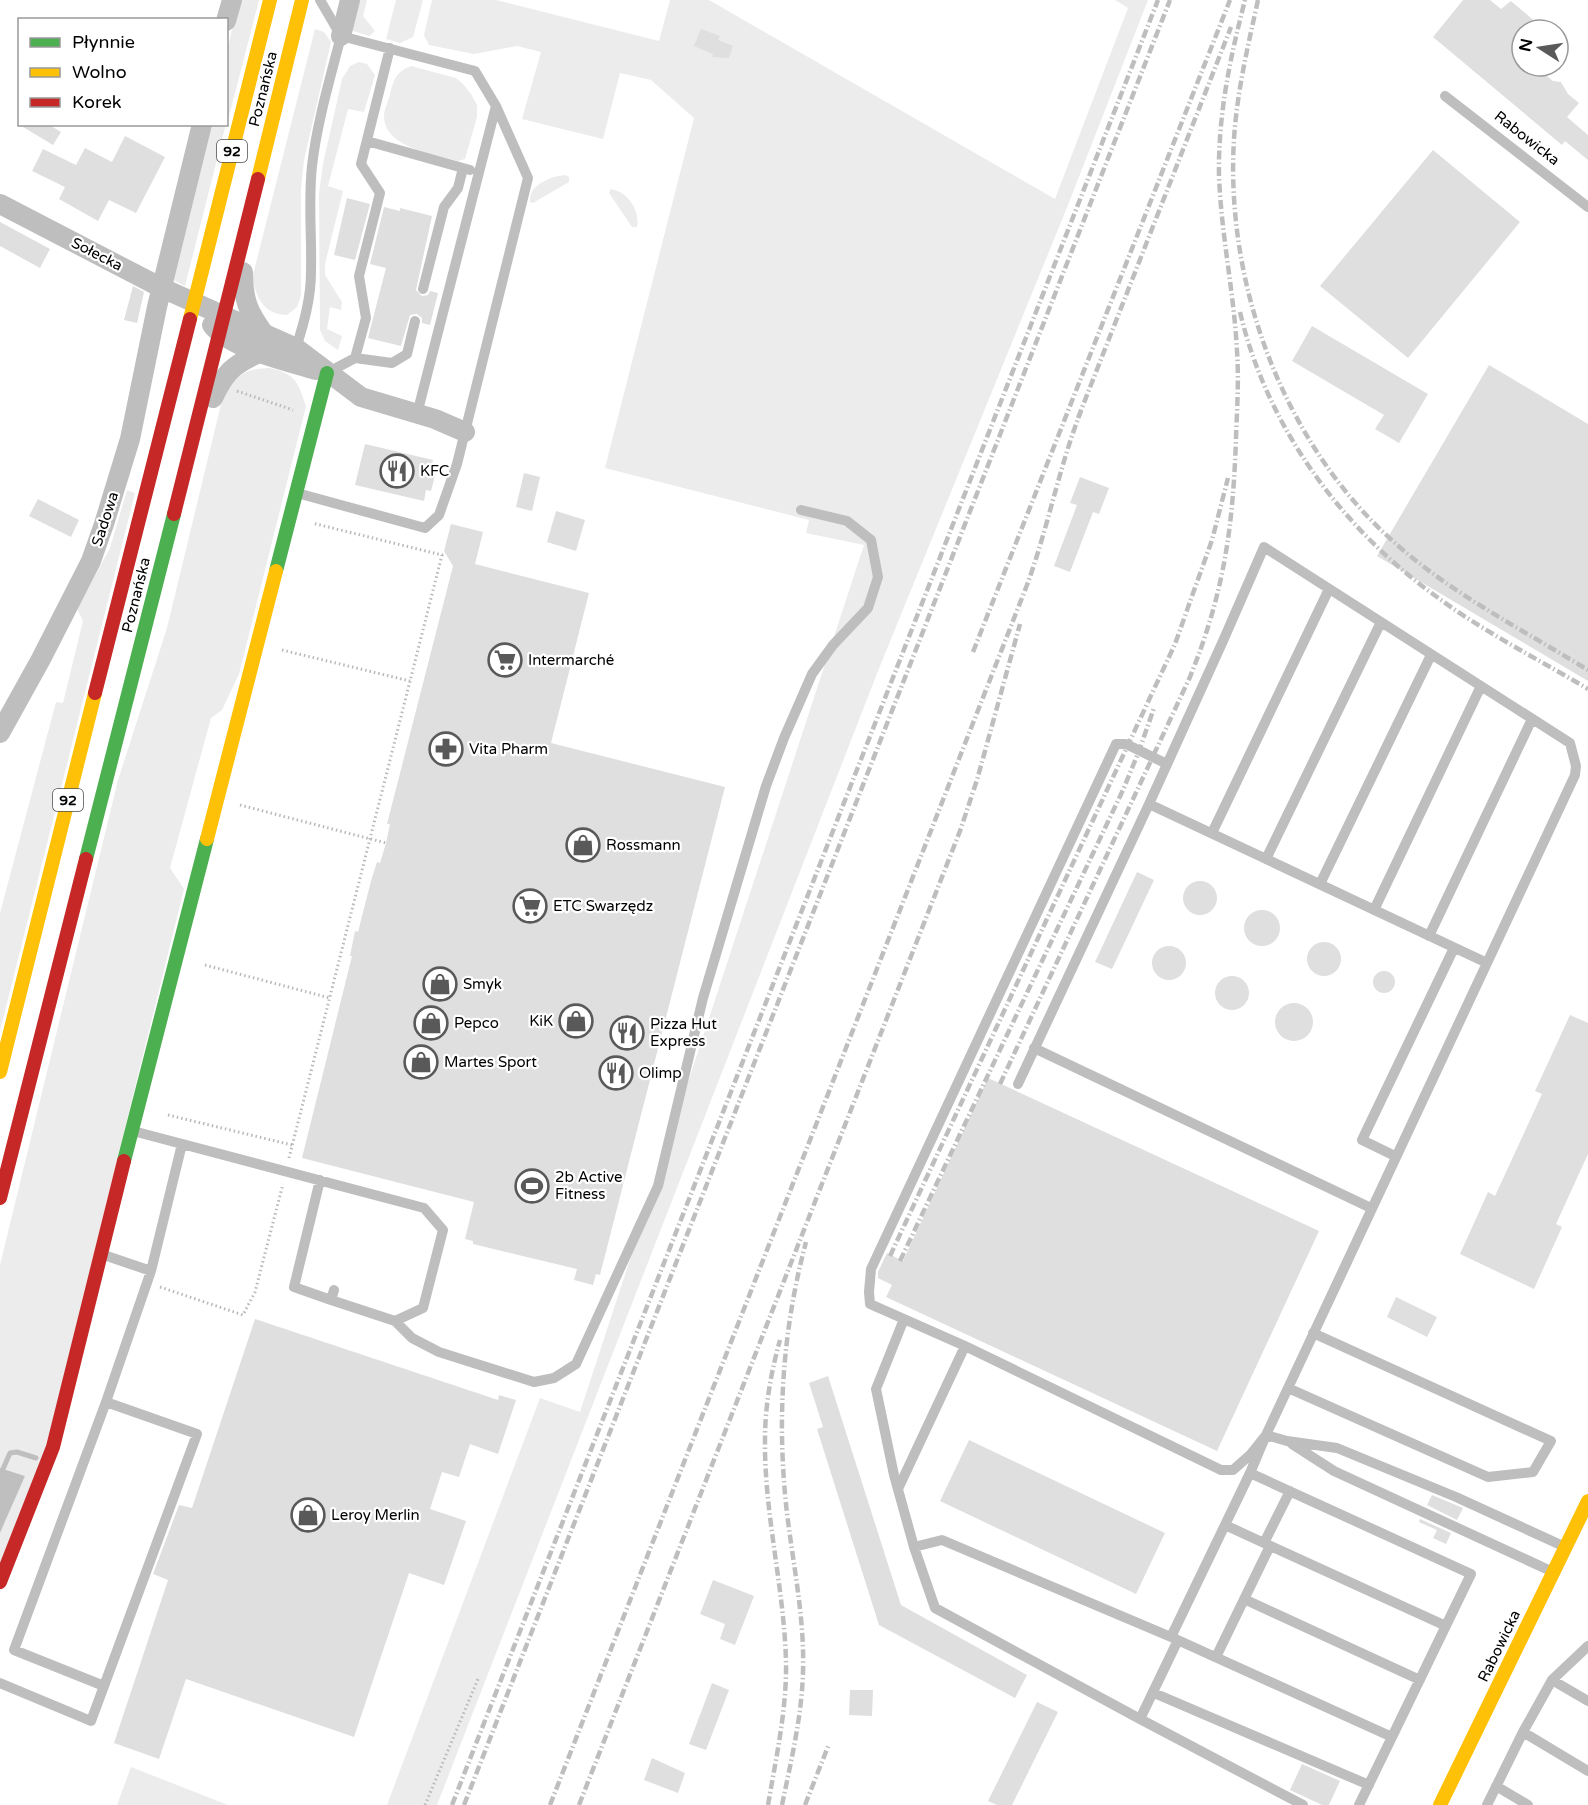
<svg xmlns="http://www.w3.org/2000/svg" width="1588" height="1805" font-family="'Varela Round',sans-serif">
	<style>
		.green { fill: #ececec }
		.water { fill: #bfbfbf }
		.lines { fill: none; stroke-linecap: round; stroke-linejoin: round }
		.stream { stroke: #bfbfbf; stroke-width: 5 }
		.building { fill: #dfdfdf }
		.path { stroke: #b9b9b9; stroke-width: 3; stroke-dasharray: 1.5 3; stroke-linecap: butt }
		.lane { stroke: #bebebe; stroke-width: 10 }
		.street { stroke: #bebebe; stroke-width: 20 }
		.fast { stroke: #4caf50; stroke-width: 14 }
		.slow { stroke: #ffc107; stroke-width: 14 }
		.jam { stroke: #c62828; stroke-width: 14 }
		.rail { stroke: #bebebe; stroke-width: 4.5; stroke-dasharray: 9 3 1.5 3; stroke-linecap: butt }
		.labels { text-anchor: middle; dominant-baseline: central; stroke-width: 4.5; stroke-linejoin: round; paint-order: stroke }
		.shield { fill: #fff; stroke: #4c4c4c; stroke-width: 1.5 }
		.shield-label { font-size: 14px; font-weight: bold; fill: #000 }
		.street-label { font-size: 15px; fill: #000; stroke: #fff }
		.poi-label { font-size: 15px; fill: #000; stroke: #fff; text-anchor: start }
	</style>
	<rect width="100%" height="100%" fill="#fff"/>
	<path class="green" d="M239,0h20l-32,124v-73z
		M357,0h10l-4,16 12,15 -6,5 -16,-5 -3,-7z
		M396,0h27l-10,37 -13,6 -14,-4z
		M432,0h64l163,41 11,-41h39l346,199 73,-191 -13,-8h33l-80,205 -190,466 -441,1134h-50l153,-407 40,14 284,-867 -58,-12 3,-13 -204,-52 89,-350 -43,-38 -31,-7 -17,66 -81,-20 19,-67 -24,-6 -43,8 -45,-9 -5,-10z
		M315,29l9,3 7,10 -27,118 -3,29v106l-4,12 -10,8c-23,-1 -29,-15 -35,-36z
		M359,62l8,2 8,11 -11,37 -16,-3 -20,77 15,5 -18,73v11l17,27 -1,8 -11,-3 -3,22 15,7 -4,14 -13,-9 -5,-11 -1,-136 4,-30 19,-85 8,-13z
		M411,66l45,12 7,6 8,10 6,11v12l-12,42 -7,2c-23,-7 -74,-13 -74,-45 0,-7 5,-16 6,-22 4,-15 6,-22 21,-28z
		M226,124l-41,162 -15,-8 38,-153z
		M566,175l3,2v5l-36,21 -3,-1c-2,-17 21,-26 36,-27z
		M611,189c17,3 29,21 26,38h-5l-23,-34z
		M269,368c26,5 29,14 37,38l-67,268 -17,36 -11,8 -41,150 14,21 -138,559 -46,117v-32l25,-57 -25,-8v-203l118,-485 49,-152 57,-236c14,-18 22,-23 45,-24z
		M127,490l8,3 -135,538v-118l56,-211 7,1 20,-82 -6,-12 33,-61z
		M131,1767l97,38h-111z"/>
	<path class="water" d="M0,1468l25,8 -25,57z"/>
	<g class="lines">
		<path class="stream" d="M3,1469l7,-16 7,-1 19,6"/>
	</g>
	<path class="building" d="M1463,0h27l11,9 10,-8 34,29h-23v36h13l18,15 8,1 7,12 11,9 -12,14 21,18v25l-23,-19 -3,4 -129,-108z
		M701,29l19,7 -2,4 15,6 -4,12 -17,-1 1,-3 -19,-8z
		M18,124h30l13,8 -8,13z
		M125,136l40,21 -29,56 -27,-13 -11,21 -39,-22 6,-12 -33,-16 11,-22 33,16 9,-17 27,14z
		M1433,150l87,72 -112,136 -88,-72z
		M347,198l23,6 -15,56 -21,-5z
		M384,207l16,4v-3l32,8 -16,74 6,6 6,-1 2,-4 8,2 -8,32 -8,-2v-5l-5,-4 -7,1 -9,31 -33,-8 18,-70 -16,-4z
		M0,222l50,27 -10,19 -40,-22z
		M133,286l11,6 -7,31 -13,-3z
		M1312,326l116,68 -29,49 -24,-14 9,-14 -92,-54z
		M1489,365l99,59v257l-211,-125z
		M365,444l68,16 -1,6 5,2 -6,23 -5,-1 -2,11 -69,-16z
		M524,473l16,4 -8,34 -16,-4z
		M1080,477l29,11 -10,26 -6,-2 -23,60 -16,-6 23,-61 -7,-2z
		M38,499l41,21 -8,17 -42,-21z
		M556,511l29,9 -9,31 -29,-9z
		M451,524l32,8 -8,32 114,29 -38,150 174,44 -125,488 -4,-1 -3,11 -19,-5 3,-11 -104,-25v-3l-8,-2 9,-37 -172,-44 50,-202h-2l5,-25 3,1 13,-51 6,-19 3,1 6,-20 4,-19h-3l66,-258 -9,-15z
		M1137,872l17,8 -42,89 -17,-7z
		M1183 898a17 17 0 1 1 34 0a17 17 0 1 1-34 0Z
		M1244 928a18 18 0 1 1 36 0a18 18 0 1 1-36 0Z
		M1307 959a17 17 0 1 1 34 0a17 17 0 1 1-34 0Z
		M1152 963a17 17 0 1 1 34 0a17 17 0 1 1-34 0Z
		M1373 982a11 11 0 1 1 22 0a11 11 0 1 1-22 0Z
		M1215 993a17 17 0 1 1 34 0a17 17 0 1 1-34 0Z
		M1275 1022a19 19 0 1 1 38 0a19 19 0 1 1-38 0Z
		M1570,1015l18,8v131l-32,70 6,3 -28,62 -74,-35 28,-62 7,4 47,-102 -7,-3z
		M988,1078l331,153 -102,220 -331,-154 6,-12 -14,-7v-6l9,-19 16,8z
		M1396,1297l41,20 -10,20 -40,-20z
		M255,1319l243,81 1,-5 17,5 -18,54 -28,-10 -11,33 -17,-5 -12,37 36,12 -22,64 -35,-12 -55,164 -168,-58 -27,80 -45,-16 54,-163 -15,-6 26,-69 13,3z
		M828,1376l73,229 126,70 -12,23 -136,-73 -62,-196 6,-2 -14,-44z
		M969,1440l196,93 -29,61 -196,-93z
		M1432,1495l31,13 -6,12 -30,-15z
		M1420,1519l31,14 -5,11 -13,-6 4,-8 -18,-8z
		M713,1580l41,16 -19,49 -15,-6 5,-15 -25,-10z
		M712,1683l17,7 -23,60 -17,-6z
		M850,1690h23l-1,26 -23,-1z
		M1037,1702l21,10 -46,93h-15l-9,-4z
		M652,1758l33,15 -7,20 -34,-13z
		M1302,1764l38,17 -11,24h-7l-32,-15z"/>
	<g class="lines">
		<path class="path" d="M237,391l56,19
			M282,650l128,31
			M240,805l146,38
			M205,965l125,33
			M168,1115l124,30
			M289,1158l153,-603 -130,-32
			M160,1287l83,28 12,-23 28,-108
			M425,1805l53,-126"/>
		<path class="lane" d="M1445,96l143,111
			M367,141l103,29
			M423,289l21,-82 14,-19 5,-20
			M296,348c8,-25 15,-50 15,-76 1,-36 -3,-70 1,-106 5,-44 18,-87 29,-130
			M355,358l37,5 15,-9 8,-33
			M327,373l28,-15 11,-40 -7,-42 21,-83 -19,-29 29,-116
			M417,414l79,-308
			M297,493l128,35 14,-13 18,-51 71,-286 -32,-72 -21,-35 -134,-35 -21,-36
			M1212,833l117,-244
			M1266,859l115,-237
			M1320,884l111,-229
			M1374,910l107,-224
			M1429,936l103,-217
			M1485,962l-336,-158 74,-163 41,-94 306,196 6,23 -1,9 -309,660 -16,20 -17,15h-12l-256,-124 -61,-27 -28,70 18,86 20,72 28,-7 229,97 79,-164 16,-38 21,6 50,7 119,49 107,49
			M1034,1048l337,160
			M1018,1084l131,-280
			M133,1131l291,77 19,22 -20,78 -28,13
			M1395,1156l-33,-16 92,-192
			M320,1180l-26,107 37,13
			M151,1271l31,-127
			M334,1290l-3,10 64,21 17,17 27,14 95,30 20,-4 22,-14 82,-178 45,-188 63,-212 18,-48 28,-64 21,-29 35,-37 10,-31 -7,-37 -24,-19 -46,-11
			M904,1319l-34,-15 -1,-12 2,-23 245,-525h10l41,20
			M1288,1388l200,89 45,-5 18,-31 -238,-108
			M1292,1444l42,27 219,101
			M898,1489l67,-143
			M1290,1491l-26,52 182,83
			M1225,1525l39,18
			M914,1547l21,61 205,111
			M1244,1599l176,81
			M1171,1637l221,100 79,-163 -221,-101
			M1178,1640l-38,79 163,86
			M1216,1657l54,-111
			M1552,1680l36,21
			M0,1683l91,38 13,-35 -90,-36 92,-248 45,-131 -50,-17
			M104,1686l93,-252 -91,-32
			M1154,1693l215,92
			M1523,1732l65,39
			M1496,1786l32,19
			M1359,1805l33,-68
			M1487,1805l36,-73 29,-52 36,-34"/>
		<path class="street" d="M226,21l6,-21
			M341,36l9,-36
			M0,204l162,84 134,60 65,49 74,22 30,13
			M243,272c0,28 5,40 22,63
			M212,325c19,24 75,36 104,45
			M213,398c12,-26 20,-33 46,-45
			M0,733l41,-74 50,-98 13,-37 26,-85 27,-132 45,-183"/>
		<path class="fast" d="M276,571l51,-198
			M86,859l88,-345
			M124,1161l83,-322"/>
		<path class="slow" d="M258,179l44,-179
			M190,319l80,-319
			M207,839l69,-268
			M0,1072l95,-379
			M1440,1805l148,-304"/>
		<path class="jam" d="M174,514l84,-335
			M95,693l95,-374
			M0,1198l86,-339
			M0,1582l53,-135 71,-286"/>
		<path class="rail" d="M1258,0c-10,46 -21,91 -24,139 -9,146 50,306 161,404 57,51 128,87 193,127
			M1240,312c27,115 102,217 197,285 47,35 101,62 151,92
			M1078,418l153,-391
			M973,652l257,-652
			M1000,1084l190,-407c34,-84 43,-149 46,-239 1,-29 3,-58 1,-87 -3,-59 -16,-117 -18,-176 -1,-60 11,-117 26,-175
			M890,1256l285,-612 37,-104 16,-62
			M900,1261l223,-471 16,-39 15,-43
			M452,1805l706,-1805
			M464,1805l706,-1805
			M550,1805l477,-1220c21,-57 32,-118 54,-174
			M579,1805l381,-974 17,-51 43,-156
			M768,1805c8,-47 19,-96 18,-144 -2,-74 -22,-148 -21,-222 0,-33 6,-67 15,-99
			M782,1805c9,-44 20,-89 21,-134 2,-64 -15,-127 -19,-190 -6,-80 1,-161 22,-239
			M805,1805l24,-61"/>
	</g>
	<defs>
		<symbol id="restaurant-ring" viewBox="-11 -11 22 22"><circle r="9.5" fill="#fff" stroke="#595959" stroke-width="1.5"/><path d="M-5-6h1v4h1v-4h1v4h1v-4h1v5L-1.5 .5V6h-2V.5L-5-1ZM5-6V6H3V1.5H1.5Q1.5-4 5-6Z" fill="#595959"/></symbol>
		<symbol id="supermarket-ring" viewBox="-11 -11 22 22"><circle r="9.5" fill="#fff" stroke="#595959" stroke-width="1.5"/><path d="M-6-5.5h2.5l.6 2H6L4.5 2H-2.5L-4.4-4H-6ZM-1.5 3.2a1.3 1.3 0 1 0 .1 0ZM3 3.2a1.3 1.3 0 1 0 .1 0Z" fill="#595959"/></symbol>
		<symbol id="pharmacy-ring" viewBox="-11 -11 22 22"><circle r="9.5" fill="#fff" stroke="#595959" stroke-width="1.5"/><path d="M-2-6h4v4h4v4h-4v4h-4v-4h-4v-4h4Z" fill="#595959"/></symbol>
		<symbol id="shop-ring" viewBox="-11 -11 22 22"><circle r="9.5" fill="#fff" stroke="#595959" stroke-width="1.5"/><path d="M-5-2.5h2.3a2.7 3.5 0 0 1 5.4 0H5L5.5 6h-11ZM-1.5-2.5h3a1.5 2.3 0 0 0-3 0Z" fill="#595959"/></symbol>
		<symbol id="stadium-ring" viewBox="-11 -11 22 22"><circle r="9.5" fill="#fff" stroke="#595959" stroke-width="1.5"/><path d="M0-5a6.5 5 0 1 0 0 10a6.5 5 0 1 0 0-10ZM-3.5-1.8h7v3.6h-7Z" fill="#595959"/></symbol>
	</defs>
	<g fill-rule="evenodd">
		<use href="#restaurant-ring" x="378" y="452" width="38" height="38"/>
		<use href="#supermarket-ring" x="486" y="641" width="38" height="38"/>
		<use href="#pharmacy-ring" x="427" y="730" width="38" height="38"/>
		<use href="#shop-ring" x="564" y="826" width="38" height="38"/>
		<use href="#supermarket-ring" x="511" y="887" width="38" height="38"/>
		<use href="#shop-ring" x="421" y="965" width="38" height="38"/>
		<use href="#shop-ring" x="557" y="1002" width="38" height="38"/>
		<use href="#shop-ring" x="412" y="1004" width="38" height="38"/>
		<use href="#restaurant-ring" x="608" y="1014" width="38" height="38"/>
		<use href="#shop-ring" x="402" y="1043" width="38" height="38"/>
		<use href="#restaurant-ring" x="597" y="1054" width="38" height="38"/>
		<use href="#stadium-ring" x="513" y="1167" width="38" height="38"/>
		<use href="#shop-ring" x="289" y="1496" width="38" height="38"/>
	</g>
	<g class="labels">
		<g class="shield">
			<rect x="217" y="140" width="30" height="22" rx="4.5"/>
			<rect x="53" y="789" width="30" height="22" rx="4.5"/>
		</g>
		<g class="shield-label">
			<text x="232" y="151">92</text>
			<text x="68" y="800">92</text>
		</g>
		<g class="street-label">
			<text transform="translate(263 89) rotate(-76)">Poznańska</text>
			<text transform="translate(1527 138) rotate(38)">Rabowicka</text>
			<text transform="translate(97 254) rotate(27)">Sołecka</text>
			<text transform="translate(105 519) rotate(-72)">Sadowa</text>
			<text transform="translate(136 595) rotate(-76)">Poznańska</text>
			<text transform="translate(1499 1646) rotate(-64)">Rabowicka</text>
		</g>
		<g class="poi-label">
			<text x="420" y="471">KFC</text>
			<text x="528" y="660">Intermarché</text>
			<text x="469" y="749">Vita Pharm</text>
			<text x="606" y="845">Rossmann</text>
			<text x="553" y="906">ETC Swarzędz</text>
			<text x="463" y="984">Smyk</text>
			<text x="553" y="1021" text-anchor="end">KiK</text>
			<text x="454" y="1023">Pepco</text>
			<text x="650" y="1024">Pizza Hut<tspan x="650" dy="17">Express</tspan></text>
			<text x="444" y="1062">Martes Sport</text>
			<text x="639" y="1073">Olimp</text>
			<text x="555" y="1177">2b Active<tspan x="555" dy="17">Fitness</tspan></text>
			<text x="331" y="1515">Leroy Merlin</text>
		</g>
	</g>
	<rect x="18" y="18" width="210" height="108" fill="#ffffff" stroke="#999999" stroke-width="1.5"/>
	<rect x="30" y="38" width="30" height="9" fill="#4caf50" stroke="#999999" stroke-width="1.5"/>
	<text x="72" y="48" font-size="18" fill="#000000">Płynnie</text>
	<rect x="30" y="68" width="30" height="9" fill="#ffc107" stroke="#999999" stroke-width="1.5"/>
	<text x="72" y="78" font-size="18" fill="#000000">Wolno</text>
	<rect x="30" y="98" width="30" height="9" fill="#c62828" stroke="#999999" stroke-width="1.5"/>
	<text x="72" y="108" font-size="18" fill="#000000">Korek</text>
	<g transform="translate(1540 48) rotate(282)"><circle r="28" fill="#ffffff" stroke="#999999" stroke-width="1.5"/>
	<path d="M0-4.5L10 22L0 15L-10 22Z" fill="#595959"/>
	<text y="-9" font-size="16" font-weight="bold" text-anchor="middle" fill="#000000">N</text>
	</g>
</svg>
